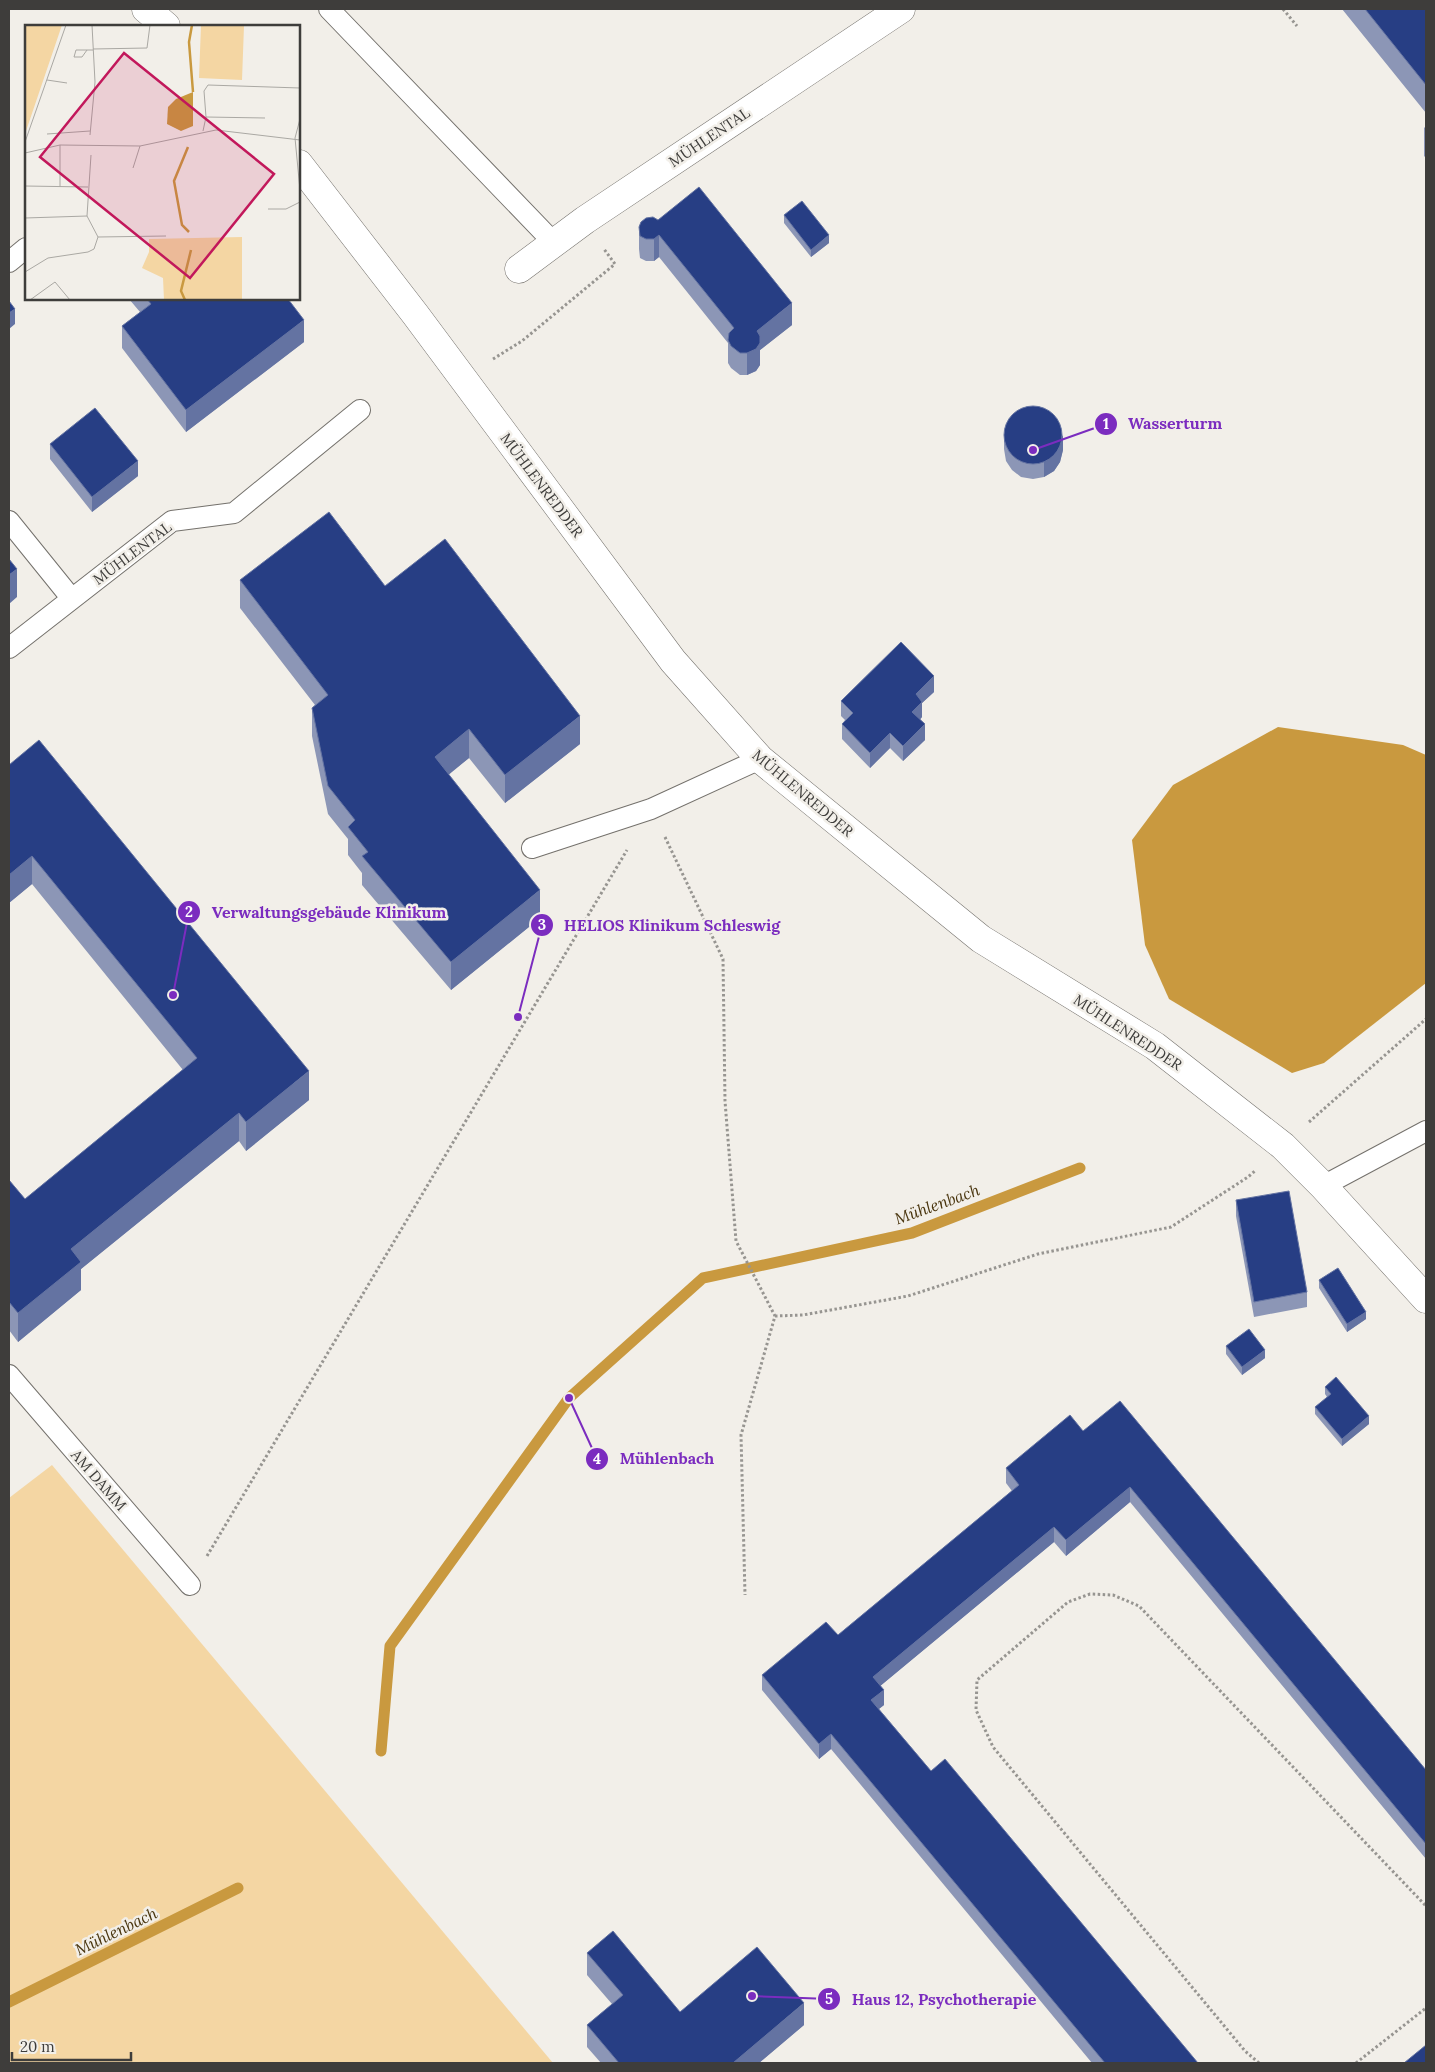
<svg xmlns="http://www.w3.org/2000/svg" width="1435" height="2072" font-family="Lora,serif">
	<style>
		.green { fill: #f4d6a3 }
		.water { fill: #c9993f }
		.lines { fill: none; stroke-linecap: round; stroke-linejoin: round }
		.stream { stroke: #c9993f; stroke-width: 11 }
		.service-casing { stroke: #74716c; stroke-width: 22 }
		.minor-casing { stroke: #74716c; stroke-width: 29 }
		.tertiary-casing { stroke: #74716c; stroke-width: 29 }
		.path { stroke: #979591; stroke-width: 3; stroke-dasharray: 2.5 2.5; stroke-linecap: butt }
		.service { stroke: #fff; stroke-width: 20 }
		.minor { stroke: #fff; stroke-width: 28 }
		.tertiary { stroke: #fff; stroke-width: 28 }
		.wall { fill: #8c96b6 }
		.shaded-wall { fill: #6473a2 }
		.building { fill: #273e84; stroke: #6473a2 }
		.labels { text-anchor: middle; dominant-baseline: central; stroke-width: 5; stroke-linejoin: round; paint-order: stroke }
		.street-label { font-size: 15px; fill: #3e3d3b; stroke: #f2efe9 }
		.water-label { font-size: 16px; font-style: italic; fill: #49350e; stroke: #f2efe9 }
		.inset-river { fill: none; stroke: #c9993f; stroke-width: 2.5 }
		.inset-road { fill: none; stroke: #aaa8a3; stroke-width: 1 }
		.view { fill: #c2185b; fill-opacity: 0.15; stroke: #c2185b; stroke-width: 2.5 }
		.inset-edge { fill: none; stroke: #3e3d3b; stroke-width: 2.5 }
		.leader { fill: none; stroke: #7b2cbf; stroke-width: 2 }
		.callout-dot { fill: #7b2cbf; stroke: #f2efe9; stroke-width: 2 }
		.mark-label { font-size: 15px; text-anchor: middle; font-weight: bold; fill: #fff }
		.callout-label { font-size: 16px; text-anchor: middle; font-weight: bold; fill: #7b2cbf; stroke: #f2efe9; stroke-width: 5; stroke-linejoin: round; paint-order: stroke }
	</style>
	<rect width="100%" height="100%" fill="#f2efe9"/>
	<path class="green" d="M52,1465l501,598h-544v-565z"/>
	<path class="water" d="M1278,727l125,18 23,10v228l-102,80 -32,10 -123,-74 -24,-54 -13,-105 41,-55z"/>
	<g class="lines">
		<path class="stream" d="M381,1751l9,-105 179,-248 134,-120 209,-45 168,-65
			M9,2002l229,-114"/>
		<defs>
			<path id="service" d="M329,9l225,234
				M9,262l17,-14
				M9,521l63,78
				M9,648l163,-127 62,-8 126,-103
				M532,848l119,-39 109,-50
				M1323,1186l103,-55
				M9,1375l181,210"/>
			<path id="minor" d="M519,269l66,-49 316,-211"/>
			<path id="tertiary" d="M146,9l20,17
				M299,164l116,150 258,347 87,98 221,180 174,107 128,100 40,40 103,113"/>
		</defs>
		<use href="#service" class="service-casing"/>
		<use href="#minor" class="minor-casing"/>
		<use href="#tertiary" class="tertiary-casing"/>
		<path class="path" d="M1283,9l14,17
			M493,359l29,-18 93,-77 -11,-15
			M665,837l58,122 2,142 11,140 39,75 -34,119 4,160
			M1309,1122l117,-103
			M775,1316l28,-1 105,-19 130,-42 133,-27 77,-50 8,-7
			M207,1556l420,-706
			M1259,2063l-14,-12 -252,-304 -17,-37 1,-30 91,-78 22,-8 23,1 26,11 287,300
			M1356,2063l70,-55"/>
		<use href="#service" class="service"/>
		<use href="#minor" class="minor"/>
		<use href="#tertiary" class="tertiary"/>
	</g>
	<path class="wall" d="M1342,9h84v104z
		M1426,126v32l-2,-2v-28z
		M784,215l45,28 -18,14 -27,-34z
		M641,222l151,103 -32,25v15l-4,6 -9,4h-7l-9,-7 -3,-5v-20l-69,-86 -5,4h-8l-6,-3 -1,-9v-22z
		M129,299h159l16,43 -118,90 -64,-84v-22l18,-14z
		M1004,434l59,16 -3,12 -6,9 -10,6 -11,2 -12,-2 -9,-7 -6,-9 -2,-12z
		M50,444l88,32 -46,36 -42,-53z
		M240,580l145,6 195,158 -75,59 -36,-45 -21,16 92,144 -89,72 -89,-105v-12l-14,-18v-16l-20,-25 -16,-78v-28l3,-3 -75,-97z
		M934,692l-12,11v14l-2,3 5,20 -22,21 -13,-13 -20,20 -28,-29v-15l3,-4 -4,-4v-15z
		M9,765l300,335 -63,51 -7,-10 -158,128v21l-63,52 -9,-12v-150l16,19 158,-129 -151,-186 -23,19z
		M1236,1200l71,92v15l-53,10 -18,-101z
		M1319,1280l47,39 -19,13 -28,-44z
		M1226,1346l39,12 -23,17 -16,-21z
		M1325,1387l44,37 -27,22 -27,-32v-7l12,-10 -2,-3z
		M1083,1431l343,339v89l-296,-357 -64,54 -12,-14 -174,144 4,19 -5,4 52,62 267,292h-106l-261,-314 -12,10 -57,-69v-15l76,-40 174,-144 -6,-8v-15z
		M587,1953l93,59 124,13 -45,38h-158l-14,-16v-22l25,-21 -25,-29z"/>
	<path class="shaded-wall" d="M659,235v22l-5,4v-22z
		M829,235v8l-18,14v-7z
		M792,303v22l-32,25v15l-4,6 -9,4v-22l10,-22z
		M15,309v15l-6,5v-16z
		M304,320v22l-118,90v-22z
		M1063,435v15l-3,12 -6,9 -10,6v-15z
		M138,461v15l-46,36v-15z
		M17,569v28l-8,7v-29z
		M934,676v16l-12,11v14l-10,10v-15l4,-18z
		M580,716v28l-75,59v-28z
		M925,724v16l-22,21v-15z
		M469,729v29l-34,28v-29z
		M890,733v15l-20,20v-15z
		M32,856v28l-23,19v-28z
		M540,890v28l-89,72v-28z
		M309,1071v29l-63,51v-29z
		M239,1113v28l-158,128v21l-63,52v-29l53,-64z
		M1366,1312v7l-19,13v-8z
		M1265,1350v8l-23,17v-8z
		M1369,1416v8l-27,22v-7z
		M1130,1487v15l-64,54v-16z
		M1054,1527v15l-181,150v-15z
		M884,1690v15l-13,10v-15z
		M831,1734v15l-12,10v-15z
		M804,2003v22l-45,38h-26z"/>
	<path class="building" d="M1365,9h61v76z
		M699,187l93,116 -35,28 3,5v7l-4,6 -9,4h-7l-9,-7 -3,-6 1,-7 5,-5 -75,-93 -5,4h-8l-6,-3 -1,-9 2,-5 5,-4 7,-1 5,3z
		M802,201l27,34 -18,15 -27,-35z
		M147,299h141l16,21 -118,90 -64,-84 29,-22z
		M9,301l6,8 -6,4z
		M1004 435a29 29 0 1 1 58 0a29 29 0 1 1-58 0Z
		M95,408l43,53 -46,36 -42,-53z
		M329,512l56,74 60,-47 135,177 -75,59 -36,-46 -34,28 105,133 -89,72 -89,-106 6,-4 -20,-25 7,-7 -27,-34 -16,-78 16,-13 -88,-115z
		M9,559l8,10 -8,6z
		M901,642l33,34 -18,18 6,8 -10,10 13,12 -22,22 -13,-13 -20,20 -28,-29 11,-11 -12,-12z
		M39,740l270,331 -63,51 -7,-9 -168,136 10,13 -63,51 -9,-11v-122l16,19 172,-141 -165,-202 -23,19v-110z
		M1289,1191l18,101 -53,10 -18,-102z
		M1338,1268l28,44 -19,12 -28,-44z
		M1249,1329l16,21 -23,17 -16,-21z
		M1336,1377l33,39 -27,23 -27,-32 16,-13 -6,-7z
		M1120,1401l306,369v74l-296,-357 -64,53 -12,-13 -181,150 11,13 -13,10 60,71 14,-12 253,304h-93l-274,-329 -12,10 -57,-69 64,-53 12,13 181,-150 -13,-17 64,-53 13,16z
		M613,1931l67,81 77,-65 47,56 -71,60h-114l-32,-38 36,-30 -36,-42z
		M1426,2045v18h-22z"/>
	<g class="labels">
		<g class="street-label">
			<text transform="translate(709 137) rotate(-34)">MÜHLENTAL</text>
			<text transform="translate(542 485) rotate(53)">MÜHLENREDDER</text>
			<text transform="translate(132 553) rotate(-37)">MÜHLENTAL</text>
			<text transform="translate(803 793) rotate(40)">MÜHLENREDDER</text>
			<text transform="translate(1128 1032) rotate(33)">MÜHLENREDDER</text>
			<text transform="translate(99 1480) rotate(49)">AM DAMM</text>
		</g>
		<g class="water-label">
			<text transform="translate(937 1204) rotate(-20)">Mühlenbach</text>
			<text transform="translate(116 1931) rotate(-26)">Mühlenbach</text>
		</g>
	</g>
	<g transform="translate(25 25)">
		<rect width="275" height="275" fill="#f2efe9"/>
		<path d="M0,0h37l-37,109zM176,0l43,1 -2,54 -43,-2zM217,212v63h-78l-1,-22 -21,-10 7,-16v-13z" fill="#f4d6a3"/>
		<path d="M168,67v34l-12,5 -14,-7 1,-17 8,-8z" fill="#c9993f"/>
		<path class="inset-river" d="M167,0l-3,17 4,50M163,122l-14,34 8,44 7,7M160,275l-4,-9 10,-41"/>
		<path class="inset-road" d="M68,24l54,-1 3,-23M62,25l-5,7h-8l2,-7h17M22,55l20,3M181,92l-2,-26 4,-6 92,3M275,94l-5,19 5,52M178,106l3,-14 59,1M22,109l43,-3M65,110l5,-53 -3,-57M0,117l41,-117M0,128l35,-8 80,1 76,-16 84,10M66,130l-4,61 11,21M108,143l7,-22M0,161l63,1M35,162v-42M243,184h18l14,-7M0,193l62,-2M73,212l68,-1M0,247l23,-14 40,-6 6,-3 4,-12M5,275l25,-18 15,18"/>
		<path class="view" d="M99,28l150,121 -84,104 -150,-121z"/>
		<rect width="275" height="275" class="inset-edge"/>
	</g>
	<path class="leader" d="M1033 450L1106 424M173 995L189 912M518 1017L542 925M569 1398L597 1459M752 1996L829 1999"/>
	<g class="callout-dot">
		<circle cx="1033" cy="450" r="5"/>
		<circle cx="173" cy="995" r="5"/>
		<circle cx="518" cy="1017" r="5"/>
		<circle cx="569" cy="1398" r="5"/>
		<circle cx="752" cy="1996" r="5"/>
		<circle cx="1106" cy="424" r="12"/>
		<circle cx="189" cy="912" r="12"/>
		<circle cx="542" cy="925" r="12"/>
		<circle cx="597" cy="1459" r="12"/>
		<circle cx="829" cy="1999" r="12"/>
	</g>
	<g class="mark-label">
		<text x="1106" y="429">1</text>
		<text x="189" y="917">2</text>
		<text x="542" y="930">3</text>
		<text x="597" y="1464">4</text>
		<text x="829" y="2004">5</text>
	</g>
	<g class="callout-label">
		<text x="1175" y="429">Wasserturm</text>
		<text x="329" y="918">Verwaltungsgebäude Klinikum</text>
		<text x="672" y="931">HELIOS Klinikum Schleswig</text>
		<text x="667" y="1464">Mühlenbach</text>
		<text x="944" y="2005">Haus 12, Psychotherapie</text>
	</g>
	<rect width="1435" height="2072" fill="none" stroke="#3e3d3b" stroke-width="20"/>
	<path d="M12 2052v8h119v-8" fill="none" stroke="#3e3d3b" stroke-width="2.5"/>
	<text x="20" y="2052" font-size="15" fill="#3e3d3b" stroke="#f2efe9" stroke-width="4" paint-order="stroke">20 m</text>
</svg>
